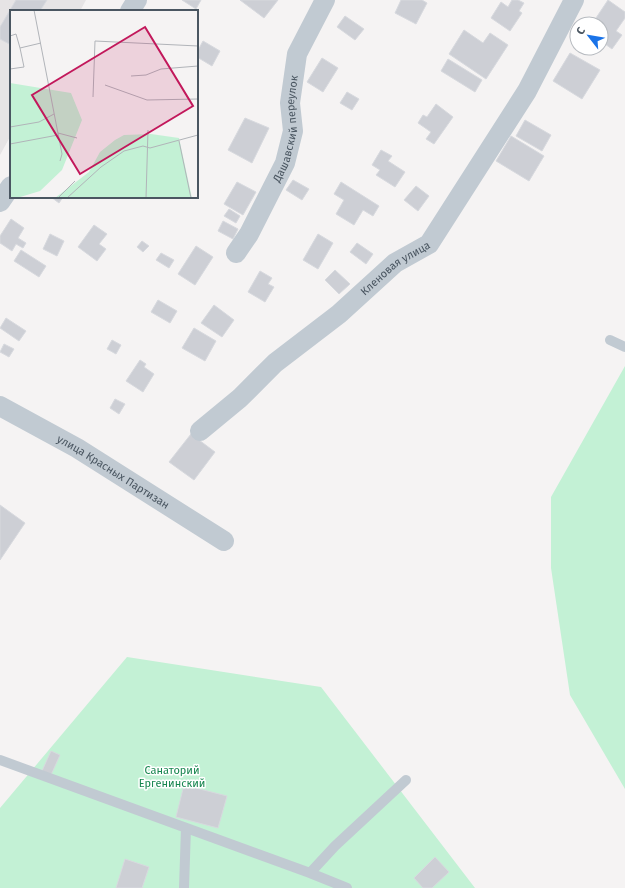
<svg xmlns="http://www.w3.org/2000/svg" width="625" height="888" font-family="'Fira Sans',sans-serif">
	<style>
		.education { fill: #e6e4e5 }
		.green { fill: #c3f1d5 }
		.building { fill: #cdcfd5; stroke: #d7d9de }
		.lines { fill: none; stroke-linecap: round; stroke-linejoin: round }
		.lane { stroke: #c1cad2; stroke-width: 10 }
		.street { stroke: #c1cad2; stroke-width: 20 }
		.labels { text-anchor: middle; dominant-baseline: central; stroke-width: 3; stroke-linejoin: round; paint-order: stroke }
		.street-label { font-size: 11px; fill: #4a5661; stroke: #fff }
		.park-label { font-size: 11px; fill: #17864f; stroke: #fff }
		.inset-road { fill: none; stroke: #b1b4b9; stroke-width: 1 }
		.view { fill: #c2185b; fill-opacity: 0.15; stroke: #c2185b; stroke-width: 2 }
		.inset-edge { fill: none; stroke: #4a5661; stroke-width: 2 }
	</style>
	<rect width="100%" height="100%" fill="#f5f3f3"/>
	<path class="education" d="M0,0h86l-6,11h-69v124l-11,20z"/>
	<path class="green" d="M625,366v423l-55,-94 -19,-127v-71z
		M127,657l194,30 154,201h-475v-80z"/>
	<path class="building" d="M16,0h31l-7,11h-29v34l-11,-6v-12z
		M182,0h19l-5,9z
		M240,0h38l-14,18z
		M401,0h21l5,3 -11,21 -21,-11z
		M512,0h6l6,3 -5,8 3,2 -12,18 -19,-13 10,-16 7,5z
		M608,0l17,12v6l-9,13 6,4 -10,14 -7,-5 -5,6 -3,-2h4v-24h-9z
		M345,16l19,13 -9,11 -18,-13z
		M464,30l19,13 7,-10 18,12 -22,34 -37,-25z
		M203,41l17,10 -8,15 -15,-9v-5z
		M570,53l30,17 -18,29 -29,-18z
		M322,58l16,10 -15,24 -16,-10z
		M448,59l34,21 -7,12 -34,-21z
		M347,92l12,7 -7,11 -12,-7z
		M436,104l17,13 -19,27 -8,-5 5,-7 -13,-9 5,-8 4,2z
		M245,118l24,10 -17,35 -24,-13z
		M525,120l26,15 -9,16 -26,-15z
		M511,136l33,20 -15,25 -33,-20z
		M381,150l11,6 -4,5 17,11 -10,15 -19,-12 4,-5 -8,-5z
		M293,180l16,9 -7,11 -16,-10z
		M237,182l19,10 -13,23 -19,-11z
		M341,182l38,24 -6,10 -10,-6 -9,15 -18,-11 8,-14 -10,-6z
		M416,186l13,10 -11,15 -14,-11z
		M51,197h12l-4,6z
		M229,209l11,7 -4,7 -12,-7z
		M11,219l13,9 -6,10 8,5 -3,5 -7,-4 -4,7 -12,-8v-7z
		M223,221l15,8 -5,10 -15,-8z
		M94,225l13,9 -8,10 7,5 -9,12 -19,-14z
		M50,234l14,7 -7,15 -14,-7z
		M318,234l15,9 -15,26 -15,-9z
		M142,241l7,5 -6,6 -6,-5z
		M357,243l16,11 -7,10 -16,-12z
		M196,246l17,11 -18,28 -17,-11z
		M21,250l25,16 -7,11 -25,-16z
		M161,253l13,7 -5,8 -13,-8z
		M335,270l15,14 -11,10 -14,-14z
		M260,271l12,7 -4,6 6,3 -9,15 -17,-10z
		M158,300l19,11 -7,12 -19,-11z
		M214,305l20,15 -12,17 -21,-14z
		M6,318l20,13 -7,10 -19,-13z
		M194,328l22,13 -11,20 -23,-13z
		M112,340l9,5 -5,9 -9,-5z
		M4,344l10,5 -5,8 -9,-5z
		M140,360l6,4 -2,3 10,7 -11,18 -17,-11z
		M115,399l10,5 -6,10 -9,-6z
		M191,434l24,18 -21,28 -25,-18z
		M0,505l25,18 -25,37z
		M51,751l9,4 -9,20 -9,-4z
		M184,785l43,11 -9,32 -42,-11z
		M435,857l14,15 -17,16h-9l-9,-10z
		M125,859l24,8 -7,21h-26z"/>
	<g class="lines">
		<path class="lane" d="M610,340l15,7
			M0,760l310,113 37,15
			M310,873l25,-27 71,-66
			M184,888l2,-60"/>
		<g class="street">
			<path d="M130,11l7,-11"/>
			<path d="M0,202l11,-16"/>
			<path id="s1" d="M236,253l13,-19 36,-71 8,-32 -3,-28 7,-49 28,-54"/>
			<path id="s2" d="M0,406l77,42 147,93"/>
			<path id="s3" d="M200,431l40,-33 35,-35 64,-49 56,-51 34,-19 98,-153 47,-91"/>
		</g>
	</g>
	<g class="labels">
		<g class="street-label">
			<text stroke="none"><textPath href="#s1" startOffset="137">Дашавский переулок</textPath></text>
			<text stroke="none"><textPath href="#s3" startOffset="255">Кленовая улица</textPath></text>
			<text stroke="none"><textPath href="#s2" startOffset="131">улица Красных Партизан</textPath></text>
		</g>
		<g class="park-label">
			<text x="172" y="770">Санаторий<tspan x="172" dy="13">Ергенинский</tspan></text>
		</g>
	</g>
	<g transform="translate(10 10)">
		<rect width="188" height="188" fill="#f5f3f3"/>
		<path d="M0,73l61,10 11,27 -20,50 -22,21 -23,7h-7zM141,124l28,4 13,60h-137l34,-26 11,-20 15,-12 9,-5z" fill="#c3f1d5"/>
		<path class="inset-road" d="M24,0l28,144 -2,7M0,26l6,-2 4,14 21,-5M0,59l14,-2 -4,-19M121,66l15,-1 15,-6 37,-3M95,75l42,15 51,-1M83,87l2,-56 103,5M0,117l29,-5 15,-8M48,123l19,5M169,131l12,57M0,134l48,-9M48,188l17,-17M57,188l34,-31 23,-16 19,-5 7,2 48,-13M136,188l2,-68"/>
		<path class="view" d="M135,17l48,79 -113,68 -48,-79z"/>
		<rect width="188" height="188" class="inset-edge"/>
	</g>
	<g transform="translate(589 36) rotate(301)"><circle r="19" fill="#ffffff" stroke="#b7bbc0"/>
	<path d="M0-3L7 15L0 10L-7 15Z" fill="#1a73e8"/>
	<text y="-6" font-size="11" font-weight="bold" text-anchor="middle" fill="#4a5661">С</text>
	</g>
</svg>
